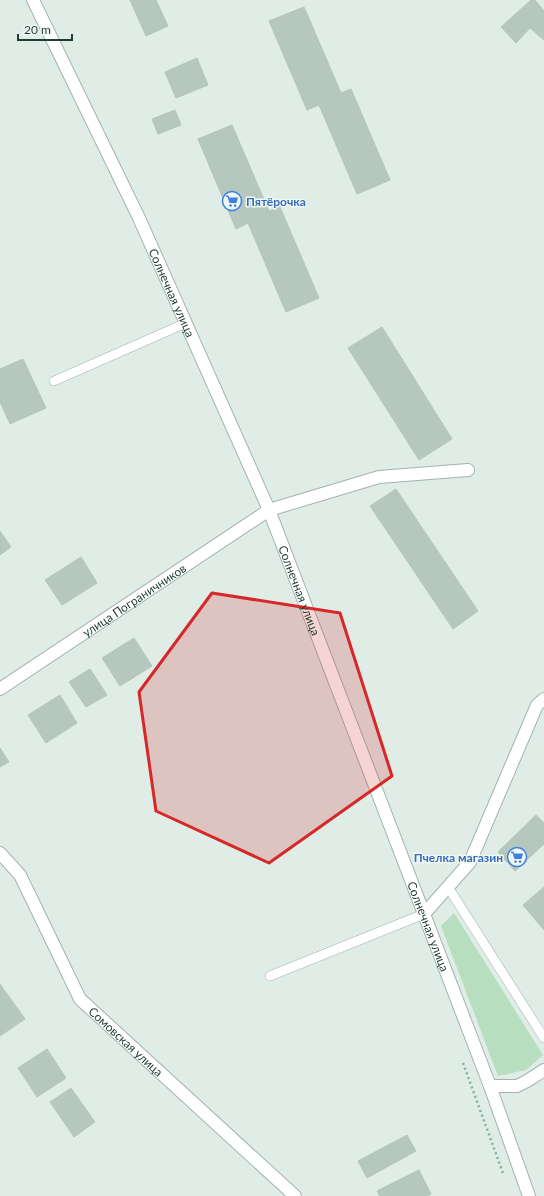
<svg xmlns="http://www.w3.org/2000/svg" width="544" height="1196" font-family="Lato,sans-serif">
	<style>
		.green { fill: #b7dfbf }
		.building { fill: #b5c7be; stroke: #b2c6bc }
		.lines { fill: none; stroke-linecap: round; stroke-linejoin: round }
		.service-casing { stroke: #a2b4ad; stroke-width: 10 }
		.minor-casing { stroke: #a2b4ad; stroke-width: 14 }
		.tertiary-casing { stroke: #a2b4ad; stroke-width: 14 }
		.path { stroke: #7eb29e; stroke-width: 2.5; stroke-dasharray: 2 3; stroke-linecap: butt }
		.service { stroke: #fff; stroke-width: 9 }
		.minor { stroke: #fff; stroke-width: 12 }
		.tertiary { stroke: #fff; stroke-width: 12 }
		.marked { fill: #d62828; fill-opacity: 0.2; stroke: #d62828; stroke-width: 3; stroke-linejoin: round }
		.labels { text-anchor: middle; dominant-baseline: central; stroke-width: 3; stroke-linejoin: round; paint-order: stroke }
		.shop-label { font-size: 12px; font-weight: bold; fill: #366cbe; stroke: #f0f8f4; text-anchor: start }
		.street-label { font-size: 12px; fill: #1f3e33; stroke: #f0f8f4 }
	</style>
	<rect width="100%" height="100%" fill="#e0ece6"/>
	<path class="green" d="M454,913l89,142 -17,15 -28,6 -57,-150z"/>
	<path class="building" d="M130,0h26l12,26 -22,10z
		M531,0h4l9,11v29l-14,-12 -14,15 -15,-16z
		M304,7l37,86 10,-4 39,91 -33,14 -38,-89 -12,5 -38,-89z
		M197,58l11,27 -32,13 -11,-26z
		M175,110l6,15 -23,9 -6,-15z
		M232,125l37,86 11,-4 39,91 -33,14 -38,-89 -12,6 -38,-90z
		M382,327l70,112 -33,21 -71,-112z
		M23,359l23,49 -36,16 -10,-22v-33z
		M396,489l82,122 -25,18 -83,-123z
		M0,531l11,16 -11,8z
		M81,557l16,26 -35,22 -17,-25z
		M134,638l18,28 -32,20 -18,-28z
		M90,669l17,26 -21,12 -17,-25z
		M60,695l17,28 -31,20 -18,-28z
		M0,748l9,14 -9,5z
		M536,815l8,8v21l-29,27 -17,-19z
		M544,887v43l-21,-25z
		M0,984l25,35 -25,17z
		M47,1049l19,29 -29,19 -19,-29z
		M71,1088l24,34 -21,15 -24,-35z
		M407,1135l9,16 -49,27 -9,-17z
		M419,1170l12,24 -4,2h-47l-3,-5z"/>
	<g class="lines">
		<defs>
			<path id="service" d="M54,381l132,-58
				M448,887l96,151
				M270,976l154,-62"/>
			<g id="minor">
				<path id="s1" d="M0,689l269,-179 110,-33 89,-7"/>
				<path id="s2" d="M0,853l20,22 60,124 215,197"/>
				<path d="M424,914l46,-52 67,-157 7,-6"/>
				<path d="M490,1086h27l10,-5 17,-11"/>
			</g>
			<g id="tertiary">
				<path id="s3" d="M33,0l106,218 130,292 221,576 39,110"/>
			</g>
		</defs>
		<use href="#service" class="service-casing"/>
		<use href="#minor" class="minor-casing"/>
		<use href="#tertiary" class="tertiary-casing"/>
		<path class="path" d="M463,1063l40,110"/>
		<use href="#service" class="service"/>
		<use href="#minor" class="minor"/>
		<use href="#tertiary" class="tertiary"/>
	</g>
	<path class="marked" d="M212,593l128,20 52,163 -123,87 -113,-52 -17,-119z"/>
	<defs>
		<symbol id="supermarket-ring" viewBox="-11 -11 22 22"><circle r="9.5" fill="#f0f8f4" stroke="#3f7fe0" stroke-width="1.5"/><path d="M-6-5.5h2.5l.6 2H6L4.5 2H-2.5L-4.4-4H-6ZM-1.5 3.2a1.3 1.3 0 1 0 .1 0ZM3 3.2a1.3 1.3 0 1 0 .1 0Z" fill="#3f7fe0"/></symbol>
	</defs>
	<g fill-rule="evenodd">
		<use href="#supermarket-ring" x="221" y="190" width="22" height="22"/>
		<use href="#supermarket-ring" x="506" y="846" width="22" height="22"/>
	</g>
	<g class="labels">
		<g class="shop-label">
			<text x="246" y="201">Пятёрочка</text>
			<text x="503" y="857" text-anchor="end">Пчелка магазин</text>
		</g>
		<g class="street-label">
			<text stroke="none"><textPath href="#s3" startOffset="324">Солнечная улица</textPath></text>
			<text stroke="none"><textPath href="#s3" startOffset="648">Солнечная улица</textPath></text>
			<text stroke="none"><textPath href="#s1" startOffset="161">улица Пограничников</textPath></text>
			<text stroke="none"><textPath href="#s3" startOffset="1008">Солнечная улица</textPath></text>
			<text stroke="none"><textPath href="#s2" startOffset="230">Сомовская улица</textPath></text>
		</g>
	</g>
	<path d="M18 34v6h54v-6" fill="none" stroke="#1f3e33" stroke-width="2"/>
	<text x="24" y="34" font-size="12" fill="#1f3e33" stroke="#f0f8f4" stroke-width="3" paint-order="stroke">20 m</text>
</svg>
